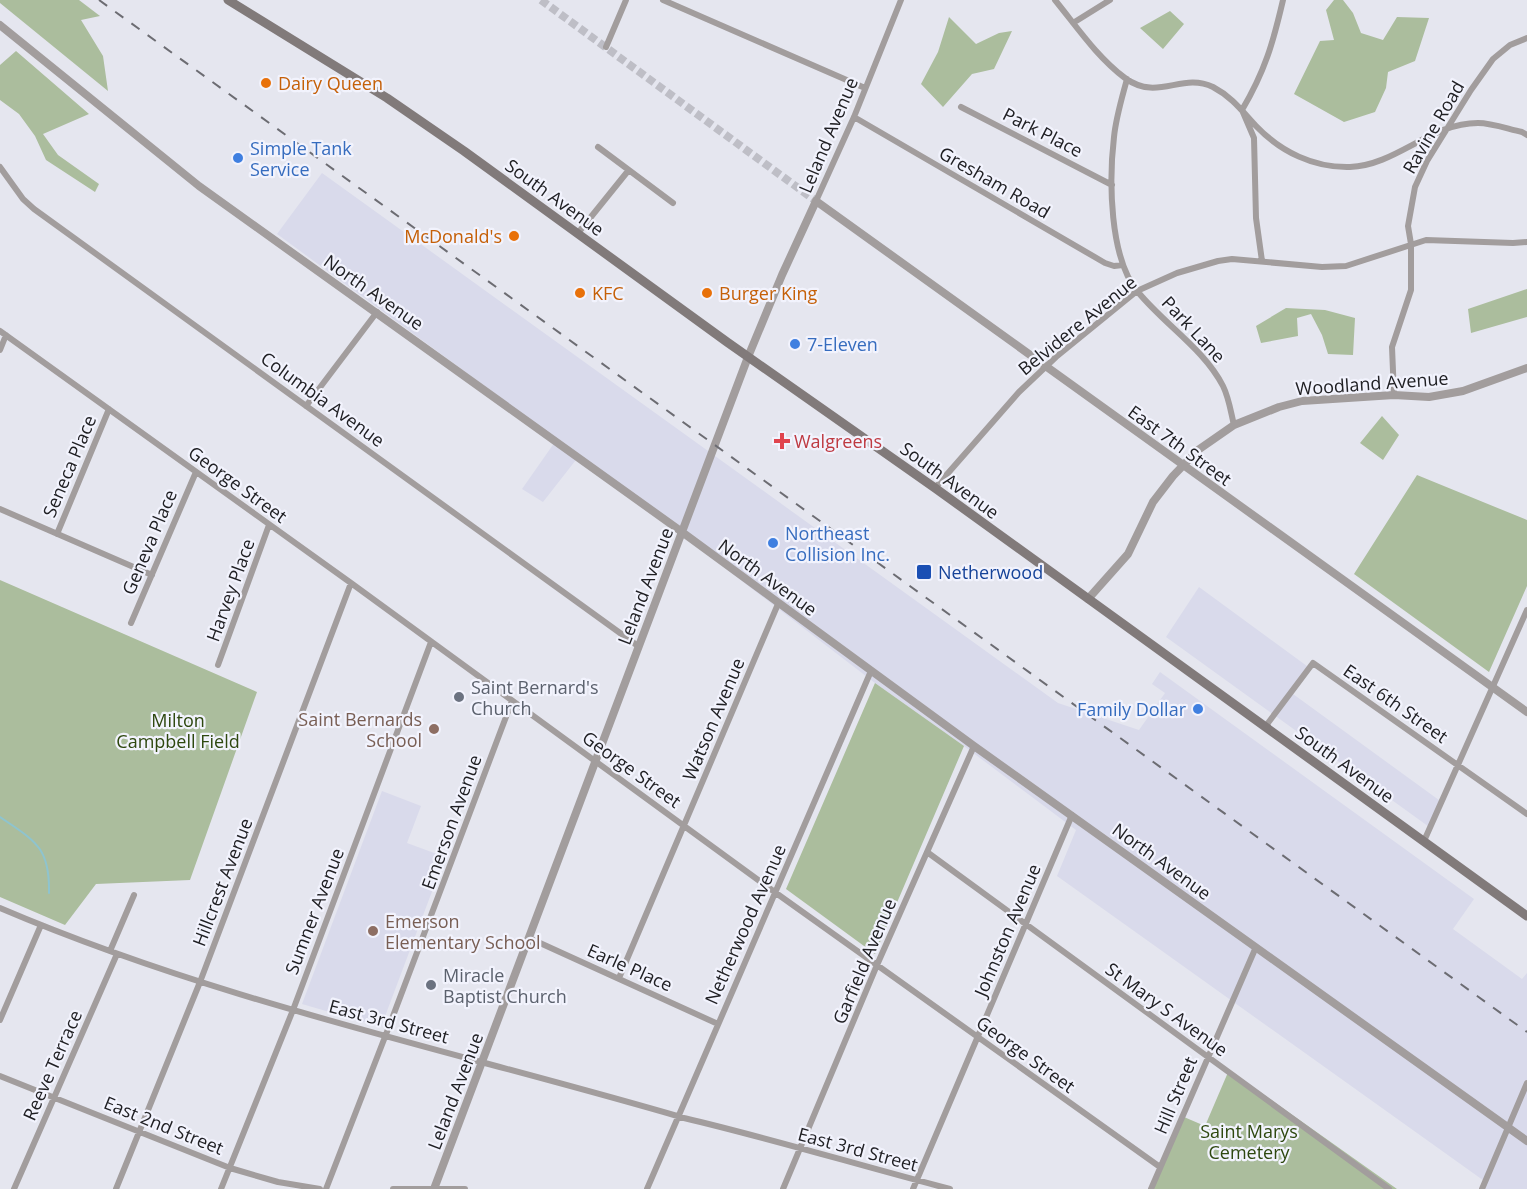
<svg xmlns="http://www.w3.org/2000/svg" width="1527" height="1189" font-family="'Open Sans',sans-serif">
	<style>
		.built { fill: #d9daeb }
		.green { fill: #abbd9d }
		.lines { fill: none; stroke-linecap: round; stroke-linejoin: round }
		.stream { stroke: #8ec4cf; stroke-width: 2 }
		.tertiary-tunnel { stroke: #bebec6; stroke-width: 8; stroke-dasharray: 8 4; stroke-linecap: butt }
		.minor { stroke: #a29d9d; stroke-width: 6 }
		.tertiary { stroke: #a29d9d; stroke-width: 8 }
		.secondary { stroke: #817a7a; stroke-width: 9 }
		.rail { stroke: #6c6c72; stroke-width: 2; stroke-dasharray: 10 10; stroke-linecap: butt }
		.food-dot { fill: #e8710a; stroke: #f2f3fd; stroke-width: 2 }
		.shop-dot { fill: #3f7fe0; stroke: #f2f3fd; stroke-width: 2 }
		.health-dot { fill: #e0444e; stroke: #f2f3fd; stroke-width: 2 }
		.transit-dot { fill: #1a4fb4; stroke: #f2f3fd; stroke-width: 2 }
		.worship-dot { fill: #6b7280; stroke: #f2f3fd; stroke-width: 2 }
		.education-dot { fill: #8d6e63; stroke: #f2f3fd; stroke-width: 2 }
		.labels { text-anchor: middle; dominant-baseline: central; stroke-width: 4.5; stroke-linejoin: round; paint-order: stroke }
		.food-label { font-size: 18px; fill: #c56008; stroke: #f2f3fd; text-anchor: start }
		.street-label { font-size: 18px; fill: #202024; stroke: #f2f3fd }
		.shop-label { font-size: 18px; fill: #366cbe; stroke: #f2f3fd; text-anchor: start }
		.health-label { font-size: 18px; fill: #be3a42; stroke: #f2f3fd; text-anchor: start }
		.transit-label { font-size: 18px; fill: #164399; stroke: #f2f3fd; text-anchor: start }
		.worship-label { font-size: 18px; fill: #5b616d; stroke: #f2f3fd; text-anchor: start }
		.education-label { font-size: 18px; fill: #785e54; stroke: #f2f3fd; text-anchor: end }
		.park-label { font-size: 18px; fill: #2e480f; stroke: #f2f3fd }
	</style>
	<rect width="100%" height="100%" fill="#e5e6ef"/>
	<path class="built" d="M322,173l736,530 81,27 26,-37 -13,-9 8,-12 314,227 -21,30 69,50 5,-6v216h-42l2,-6 -430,-307 19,-46 -112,-84 -89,-63 -296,-227 -36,46 -21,-13 35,-50 -280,-205z
		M1199,587l112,82 -18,25 150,109 -11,26 -266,-192z
		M382,791l39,15 -14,37 38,14 -64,170 -79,-23z"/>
	<path class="green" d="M0,0h79l21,16 -19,4 22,36 5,35 -108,-88z
		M1334,0h9l10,13 8,20 22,7 14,-23 32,1 -14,43 -27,11 -2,16 -11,24 -31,10 -50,-28 26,-53 14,-1 -8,-30z
		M1170,11l14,13 -21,25 -23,-21z
		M949,17l27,27 23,-11 13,-2 -18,38 -22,5 -29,33 -22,-23 17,-32z
		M16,51l73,63 -46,20 15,21 41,29 -4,8 -49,-32 -11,-24 -16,-22 -19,-14v-35z
		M1527,289v28l-56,16 -3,-24z
		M1286,308l39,2 30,8 -2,37 -25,-1 -6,-19 -11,-21 -14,4 1,18 -37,7 -5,-17z
		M1382,416l17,19 -16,25 -23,-17z
		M1417,475l110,45v66l-38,86 -135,-98z
		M0,580l257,112 -67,188 -94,4 -31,41 -65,-28z
		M875,683l89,63 -89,208 -89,-65z
		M1229,1070l168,119h-244l31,-72 21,9z"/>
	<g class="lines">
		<path class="stream" d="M0,817c35,24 50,30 49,76"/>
		<path class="tertiary-tunnel" d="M541,0l275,201"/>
		<path class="minor" d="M663,0l202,88
			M1055,0c22,27 42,57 70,78 33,24 56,-6 88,9 19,10 29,24 43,39 25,26 58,42 94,41 47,-2 80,-44 128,-44 14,0 30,6 44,9l5,3
			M1073,23l37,-23
			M606,47l20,-47
			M1127,79c-5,19 -11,38 -13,58 -5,42 -5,121 24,155 26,32 66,57 85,94 6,12 8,27 11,39
			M961,107l151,78
			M854,117l251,146 9,3 9,-1
			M598,147l75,56
			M0,167l23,32 11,10 604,437
			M816,201l38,-84 47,-117
			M578,233l50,-62
			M1262,261l-6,-43 -2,-80 -12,-28c23,-39 31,-67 41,-110
			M0,331l351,252 425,310 384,274
			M0,350l6,-15
			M1394,395l-2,-48 19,-57v-46l-3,-18 7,-39 12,-26 44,-71 22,-31 17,-14 17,-7
			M306,406l71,-94
			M935,488l84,-96 37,-35 81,-66 40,-18 41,-12 14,-2 90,8 24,-1 80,-26 87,3 14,-1
			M0,509l152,66
			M57,534l52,-125
			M131,623l65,-151
			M218,665l51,-140
			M1265,727l48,-64 214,151
			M1424,841l103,-231
			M927,852l462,337
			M0,908c220,94 455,143 684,210 89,21 177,48 266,71
			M529,938l189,86
			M110,951l24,-56
			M619,978l159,-374
			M0,1020l41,-95
			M0,1076l230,92 48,14 42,7
			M14,1189l103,-235
			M116,1189l84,-207 151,-399
			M221,1189l72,-179 138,-368
			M326,1189l64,-165 122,-323
			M393,1189h72
			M647,1189l224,-518
			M783,1189l94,-224 97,-219
			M913,1189l159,-374
			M1151,1189l105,-242
			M1482,1189l45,-106"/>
		<path class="tertiary" d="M0,25l199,161 483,346 292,214 553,395
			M1088,599l40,-45 25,-52 20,-26 25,-26 36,-25 45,-18 23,-6 92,-6 35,2 34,-6 64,-23
			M434,1189l314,-832 34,-82 34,-74 711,511"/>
		<path class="secondary" d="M228,0l159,98 77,53 263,191 208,146 592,428"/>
		<path class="rail" d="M99,0l1428,1032"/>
	</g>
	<g class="food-dot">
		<circle cx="266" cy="83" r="6"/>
		<circle cx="514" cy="236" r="6"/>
		<circle cx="580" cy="293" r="6"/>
		<circle cx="707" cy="293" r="6"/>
	</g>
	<g class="shop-dot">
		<circle cx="238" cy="158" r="6"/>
		<circle cx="795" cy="344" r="6"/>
		<circle cx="773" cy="543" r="6"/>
		<circle cx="1198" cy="709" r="6"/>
	</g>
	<path class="health-dot" d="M779 432h6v6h6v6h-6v6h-6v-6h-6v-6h6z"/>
	<rect class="transit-dot" x="916" y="564" width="16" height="16" rx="3"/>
	<g class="worship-dot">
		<circle cx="459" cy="697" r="6"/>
		<circle cx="431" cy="985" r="6"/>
	</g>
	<g class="education-dot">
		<circle cx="434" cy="729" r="6"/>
		<circle cx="373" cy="931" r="6"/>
	</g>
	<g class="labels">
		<g class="food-label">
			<text x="278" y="83">Dairy Queen</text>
			<text x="502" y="236" text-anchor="end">McDonald's</text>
			<text x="592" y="293">KFC</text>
			<text x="719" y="293">Burger King</text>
		</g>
		<g class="street-label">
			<text transform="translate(1433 127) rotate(-60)">Ravine Road</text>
			<text transform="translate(1043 132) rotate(27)">Park Place</text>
			<text transform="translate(828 135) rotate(-67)">Leland Avenue</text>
			<text transform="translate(995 182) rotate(30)">Gresham Road</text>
			<text transform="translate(555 197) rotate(36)">South Avenue</text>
			<text transform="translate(374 292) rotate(35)">North Avenue</text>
			<text transform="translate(1077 325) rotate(-39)">Belvidere Avenue</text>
			<text transform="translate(1194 329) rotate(47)">Park Lane</text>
			<text transform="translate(1372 383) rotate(-4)">Woodland Avenue</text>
			<text transform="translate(323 399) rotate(36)">Columbia Avenue</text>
			<text transform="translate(1180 445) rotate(36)">East 7th Street</text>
			<text transform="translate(69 466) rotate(-67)">Seneca Place</text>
			<text transform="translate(950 480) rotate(36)">South Avenue</text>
			<text transform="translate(238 484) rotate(36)">George Street</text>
			<text transform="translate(149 542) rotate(-67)">Geneva Place</text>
			<text transform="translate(768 577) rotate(36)">North Avenue</text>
			<text transform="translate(645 586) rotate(-69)">Leland Avenue</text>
			<text transform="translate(230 590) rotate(-70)">Harvey Place</text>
			<text transform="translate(1396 703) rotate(35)">East 6th Street</text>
			<text transform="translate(713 719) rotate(-67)">Watson Avenue</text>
			<text transform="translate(1345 764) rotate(36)">South Avenue</text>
			<text transform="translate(632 769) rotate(36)">George Street</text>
			<text transform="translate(451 822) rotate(-70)">Emerson Avenue</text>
			<text transform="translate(1162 861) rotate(36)">North Avenue</text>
			<text transform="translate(222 882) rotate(-69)">Hillcrest Avenue</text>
			<text transform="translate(314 911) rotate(-69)">Sumner Avenue</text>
			<text transform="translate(745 924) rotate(-66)">Netherwood Avenue</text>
			<text transform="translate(1007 930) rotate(-67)">Johnston Avenue</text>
			<text transform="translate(864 961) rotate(-67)">Garfield Avenue</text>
			<text transform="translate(630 967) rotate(24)">Earle Place</text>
			<text transform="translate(1167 1009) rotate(36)">St Mary S Avenue</text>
			<text transform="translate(389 1021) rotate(15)">East 3rd Street</text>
			<text transform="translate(1026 1054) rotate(36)">George Street</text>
			<text transform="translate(52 1065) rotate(-66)">Reeve Terrace</text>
			<text transform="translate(455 1091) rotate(-69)">Leland Avenue</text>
			<text transform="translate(1175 1095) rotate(-67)">Hill Street</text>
			<text transform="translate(164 1125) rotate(22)">East 2nd Street</text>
			<text transform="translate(858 1149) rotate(15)">East 3rd Street</text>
		</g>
		<g class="shop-label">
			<text x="250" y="148">Simple Tank<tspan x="250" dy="21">Service</tspan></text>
			<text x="807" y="344">7-Eleven</text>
			<text x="785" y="533">Northeast<tspan x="785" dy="21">Collision Inc.</tspan></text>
			<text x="1186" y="709" text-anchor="end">Family Dollar</text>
		</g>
		<g class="health-label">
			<text x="794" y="441">Walgreens</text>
		</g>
		<g class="transit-label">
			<text x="938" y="572">Netherwood</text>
		</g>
		<g class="worship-label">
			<text x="471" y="687">Saint Bernard's<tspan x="471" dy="21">Church</tspan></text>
			<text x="443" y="975">Miracle<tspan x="443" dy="21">Baptist Church</tspan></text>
		</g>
		<g class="education-label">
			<text x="422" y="719">Saint Bernards<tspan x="422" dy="21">School</tspan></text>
			<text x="385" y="921" text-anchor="start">Emerson<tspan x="385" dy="21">Elementary School</tspan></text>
		</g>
		<g class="park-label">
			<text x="178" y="720">Milton<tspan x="178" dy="21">Campbell Field</tspan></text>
			<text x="1249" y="1131">Saint Marys<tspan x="1249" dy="21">Cemetery</tspan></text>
		</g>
	</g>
</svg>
